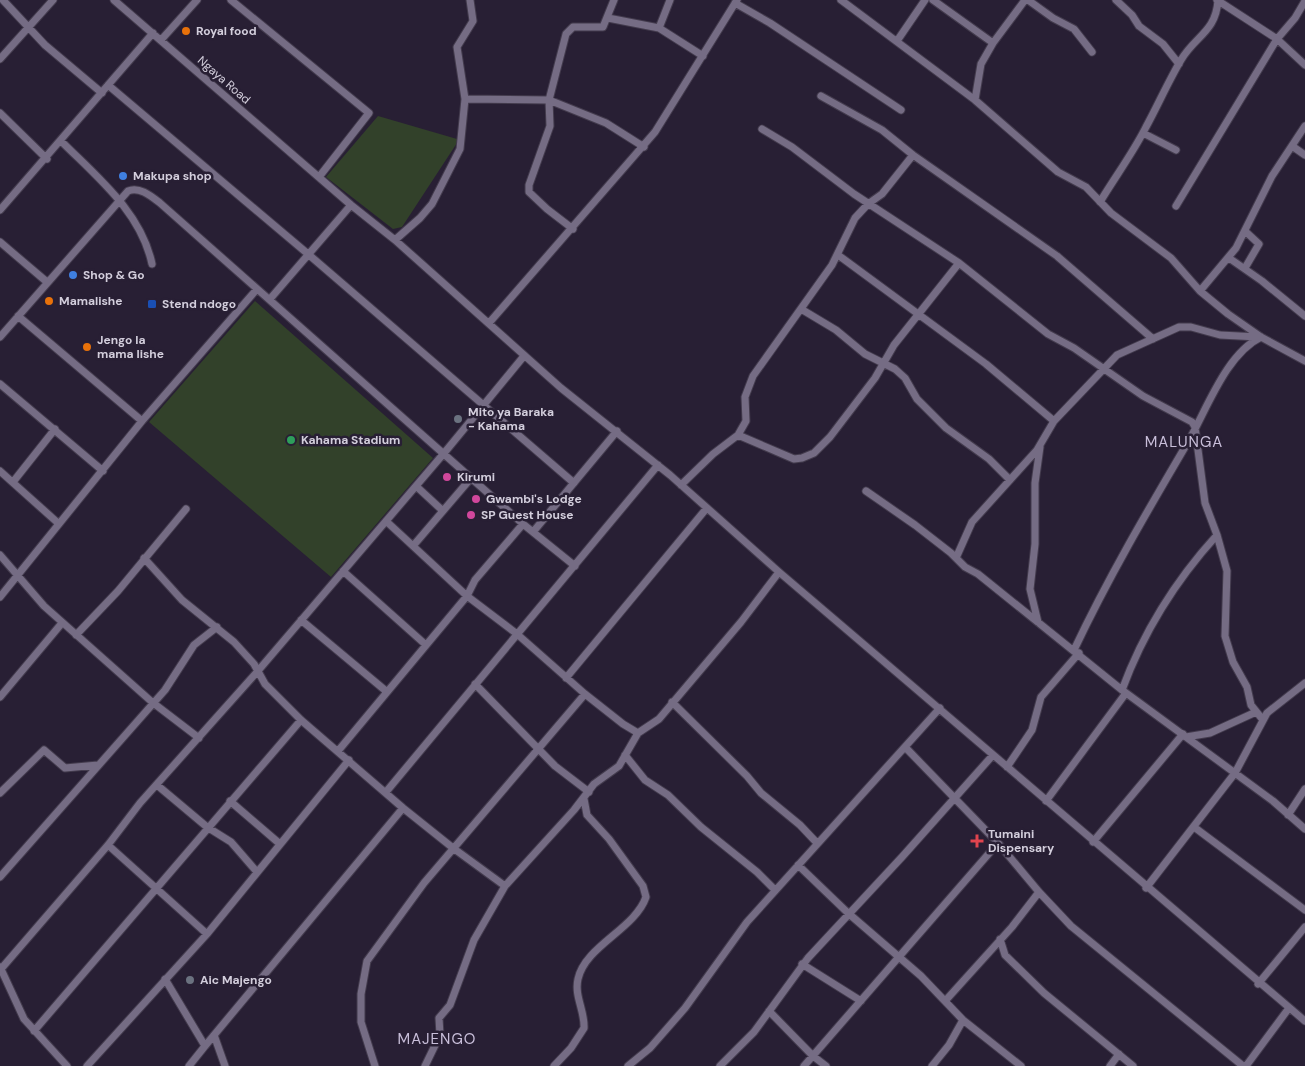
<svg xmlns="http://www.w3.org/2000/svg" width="1305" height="1066" font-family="'DM Sans',sans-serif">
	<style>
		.green { fill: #32412a }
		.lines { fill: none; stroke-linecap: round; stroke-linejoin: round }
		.minor-casing { stroke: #433b4d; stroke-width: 9 }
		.minor { stroke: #756c84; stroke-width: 7 }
		.food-dot { fill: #e8710a; stroke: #281f34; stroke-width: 2 }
		.shop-dot { fill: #3f7fe0; stroke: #281f34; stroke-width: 2 }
		.transit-dot { fill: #1a4fb4; stroke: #281f34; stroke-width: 2 }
		.worship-dot { fill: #6b7280; stroke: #281f34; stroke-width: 2 }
		.leisure-dot { fill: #2e9e5b; stroke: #281f34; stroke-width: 2 }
		.hotel-dot { fill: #d1479c; stroke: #281f34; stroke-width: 2 }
		.health-dot { fill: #e0444e; stroke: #281f34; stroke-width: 2 }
		.labels { text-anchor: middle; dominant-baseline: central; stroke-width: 5; stroke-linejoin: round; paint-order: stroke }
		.poi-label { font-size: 12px; font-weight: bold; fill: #d3cedc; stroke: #281f34; text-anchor: start }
		.street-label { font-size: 12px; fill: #d3cedc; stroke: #281f34 }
		.quarter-label { font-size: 15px; letter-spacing: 1px; fill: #c8bed9; stroke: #281f34 }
	</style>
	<rect width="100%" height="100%" fill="#281f34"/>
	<path class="green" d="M378,116l79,23v4l-55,84 -9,2 -67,-52z
		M255,301l178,157 -102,119 -182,-155z"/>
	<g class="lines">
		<defs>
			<path id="minor" d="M3,0l42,45 57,48
				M114,0l237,205 44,35 166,148 109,87 109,97 526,449
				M231,0l138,113 -50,64
				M841,0l134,100 83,72 28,15 25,26 60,45 29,33 28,23 33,23 44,24
				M933,0l60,43
				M1028,0l25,18 21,11 18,23
				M1116,0l16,15 7,11 24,18 16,20
				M1217,0l60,39 28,26
				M735,3l35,20 131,87
				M608,18l51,10 11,-28
				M659,28l44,28
				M161,40l36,-40
				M897,41l28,-41
				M0,59l53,-59
				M108,85l200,169 266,229
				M821,96l61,34 31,25 144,101 96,83
				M465,99l84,1 57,23 38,24
				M975,100l6,-36 12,-21 32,-43
				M0,113l47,46
				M762,129l30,18 62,47 105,69 89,71 26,14 69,48 49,26 3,5 10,76 12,32 10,36 -2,65 8,26 14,25 4,18 12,15
				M1143,133l33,17
				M61,141c36,36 80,71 91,123
				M1292,146l13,9
				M1100,202c15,-25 33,-49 46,-75 12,-22 22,-45 35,-67 14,-24 35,-28 37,-60
				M1176,206l101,-167 18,-21 10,-17
				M0,210l153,-177
				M573,229l-26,-20 -18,-17v-7l21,-59 -1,-26 17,-66 7,-7h30l11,-27
				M395,240l25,-22 12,-14 28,-55 5,-50 -8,-52 16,-26 -3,-21
				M0,242l47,40
				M838,255l148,109 68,57
				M1229,258l33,23 43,35
				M1245,268l14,-24 -14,-13
				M1200,291l36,-43 36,-72 33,-50
				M270,299l81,-94
				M801,309l35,21 29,24 30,15 10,9 12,21 29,29 43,31 21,21
				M18,316l124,105
				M489,323l166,-191 82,-132
				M0,337l128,-146c11,-5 23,5 32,12l363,321 52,42
				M0,384l103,87
				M738,435l56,24 8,-1 12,-5 16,-16 45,-59 19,-33 65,-82
				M0,471l58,52
				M13,482l42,-53
				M681,485l32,-31 25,-19 8,-14 -1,-24 8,-21 79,-111 23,-47 13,-14 14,-10 31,-39
				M416,486l26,24
				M866,491l49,34 36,28 14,14 13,7 144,116 151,111 32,28
				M386,521l81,75 50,38 68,60 38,30 15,9 21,-14 82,-97 38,-50
				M533,532l84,-101
				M413,546l59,-69
				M0,555l44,51 108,96 47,36
				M144,558l38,42 52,42 20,22 11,20 36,36 102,88 50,40 52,38 69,-76 20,-26 25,-18 19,-33
				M956,558l16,-36 65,-72 17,-29 63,-66 62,-28h12l29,8 38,2
				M343,571l83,74
				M0,597l142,-176 115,-132
				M301,620l85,71
				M1038,622l-8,-33 5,-45v-61l5,-36
				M76,635l42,-44 68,-82
				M1074,650c34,-72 74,-140 114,-208 19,-33 38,-88 73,-105
				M566,678l140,-169
				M475,684l80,82 34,26
				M1122,690c21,-57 54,-110 95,-155
				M0,697l62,-74
				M672,702l75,74 14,17 39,32 17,18
				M1186,737l24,-4 46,-21
				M906,748l92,95 41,49 32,34 172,140
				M338,751l129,-155 8,-16 48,-56
				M625,755l20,25 23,15 33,32 56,45 18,18
				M1007,767l25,-37 9,-33 38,-44
				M157,785l50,42 24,15 26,30
				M386,792l272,-327
				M0,793l44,-43 21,18 33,-3
				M230,801l50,43
				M1046,801l80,-108
				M1288,815l17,-26
				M1194,827l111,83
				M1093,842l90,-108
				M108,845l99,89
				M798,865l50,48 73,63 42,44 58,46
				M0,877l165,-187 29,-45 23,-18
				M1146,888l89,-115 32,-60 38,-30
				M1000,939l5,16 39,38 89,73
				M802,964l59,37
				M0,967l24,52 43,47
				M1,969l107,-124 32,-42 117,-131 188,-220 79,-96
				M165,979l40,67 -16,20
				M1258,984l47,-57
				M946,1000l66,-73 27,-35
				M769,1011l44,45 13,10
				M34,1031l267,-311
				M214,1035l11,31
				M205,1046l198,-238
				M87,1066l120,-132 142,-174
				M375,1066l-14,-44v-28l6,-33 57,-78 161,-189
				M425,1066l15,-31 -1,-17 11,-13 24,-65 31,-54
				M554,1066l17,-18 13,-20c1,-17 -10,-32 -6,-49 7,-33 57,-50 68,-82l-3,-11 -34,-47 -22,-24 -3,-16
				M628,1066l22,-18 35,-40 62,-86 193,-214
				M720,1066l34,-34 54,-74 94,-101 91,-102
				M804,1066l194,-223
				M932,1066l17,-21 14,-25
				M1110,1066l9,-12
				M1246,1066l43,-58"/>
		</defs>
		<use href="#minor" class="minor-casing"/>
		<use href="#minor" class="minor"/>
	</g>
	<g class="food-dot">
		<circle cx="186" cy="31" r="5"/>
		<circle cx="49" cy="301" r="5"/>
		<circle cx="87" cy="347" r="5"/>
	</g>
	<g class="shop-dot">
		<circle cx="123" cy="176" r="5"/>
		<circle cx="73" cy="275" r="5"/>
	</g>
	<rect class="transit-dot" x="147" y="299" width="10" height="10" rx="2.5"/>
	<g class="worship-dot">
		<circle cx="458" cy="419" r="5"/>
		<circle cx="190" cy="980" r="5"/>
	</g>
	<circle class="leisure-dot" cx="291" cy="440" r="5"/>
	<g class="hotel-dot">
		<circle cx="447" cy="477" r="5"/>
		<circle cx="476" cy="499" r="5"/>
		<circle cx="471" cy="515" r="5"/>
	</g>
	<path class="health-dot" d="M974.5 833.5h5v5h5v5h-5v5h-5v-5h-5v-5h5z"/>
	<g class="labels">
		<g class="poi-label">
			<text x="196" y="31">Royal food</text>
			<text x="133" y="176">Makupa shop</text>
			<text x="83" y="275">Shop &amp; Go</text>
			<text x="59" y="301">Mamalishe</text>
			<text x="162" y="304">Stend ndogo</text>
			<text x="97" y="340">Jengo la<tspan x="97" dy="14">mama lishe</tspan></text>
			<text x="468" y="412">Mito ya Baraka<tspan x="468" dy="14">- Kahama</tspan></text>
			<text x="301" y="440">Kahama Stadium</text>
			<text x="457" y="477">Kirumi</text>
			<text x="486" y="499">Gwambi's Lodge</text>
			<text x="481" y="515">SP Guest House</text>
			<text x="988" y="834">Tumaini<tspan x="988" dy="14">Dispensary</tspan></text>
			<text x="200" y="980">Aic Majengo</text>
		</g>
		<g class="street-label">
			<text transform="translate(224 80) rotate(41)">Ngaya Road</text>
		</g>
		<g class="quarter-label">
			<text x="1184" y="442">MALUNGA</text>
			<text x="437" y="1039">MAJENGO</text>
		</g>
	</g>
</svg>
